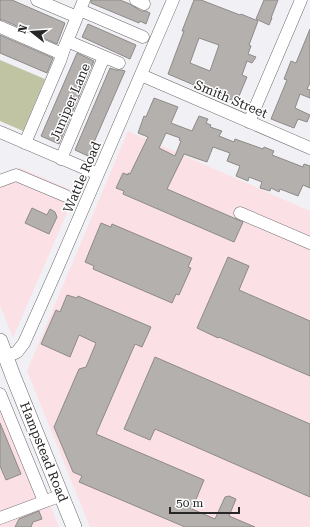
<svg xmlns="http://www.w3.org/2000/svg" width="310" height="527" font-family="'Roboto Serif',serif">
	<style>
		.industrial { fill: #fbe0e6 }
		.green { fill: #c1c4a2 }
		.building { fill: #b3b0ae; stroke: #8d8a88; fill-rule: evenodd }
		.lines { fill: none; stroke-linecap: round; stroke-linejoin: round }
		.minor-casing { stroke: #6b6b6f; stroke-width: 13 }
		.major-casing { stroke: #6b6b6f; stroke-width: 16 }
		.minor { stroke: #fff; stroke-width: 12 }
		.major { stroke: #fff; stroke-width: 15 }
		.labels { text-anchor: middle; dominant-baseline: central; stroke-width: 3; stroke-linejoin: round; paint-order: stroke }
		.street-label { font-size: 13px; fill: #272728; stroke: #fff }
	</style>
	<rect width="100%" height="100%" fill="#f1f1f5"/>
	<path class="industrial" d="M128,131l182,80v316h-220l-63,-156z
		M20,168l56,24 -63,146 -13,-33v-129z
		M7,397l52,130h-59v-127z"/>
	<path class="green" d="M0,60l45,19 -22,52 -23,-10z"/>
	<path class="building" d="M0,0h12l53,23 -8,21 -54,-24h-3z
		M91,0h29l10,4 11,7h5l4,2 -4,11 -6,-3 -1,2 -48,-20z
		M194,0h7l39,15 1,-1 17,7 -9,24 2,1 -3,8 8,3 -4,6 -5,-2 -5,14 5,2 -8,19 -3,-1 -2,6 -28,-11 -1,1 -12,-4 1,-2 -26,-11 16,-43h-2zM199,38l20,7 -9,26 -20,-8z
		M264,0h14l-7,18h1l-3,7 -13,-6z
		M88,24l48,21 -6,14 -48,-22z
		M310,29v54l-3,6 3,1v8l-10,-4 -5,14 15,7 -3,7 -9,-3 -4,9 -23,-9 16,-39 -3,-1 7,-18 5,2z
		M0,35l53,23 -6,15 -47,-20z
		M77,53l17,8 -35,83 -18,-8z
		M110,68l6,2h6l3,1 -37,85 -13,-6z
		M154,98l24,9 -7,16 21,8 7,-15 9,3 -2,4 5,2 -1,2 12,4 -3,5 15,6 1,-3 28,10 1,-2 10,4 -2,4 31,12 1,-3 6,2v22l-7,-3 -5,11 -18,-7 -1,3 -8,-4 -1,3 -10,-3 2,-6 -13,-5 -1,4 -12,-5 4,-10 -13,-5 3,-8 -17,-6 -6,15 -23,-8 -17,35 76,33 -9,20 -111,-48 1,-3 -8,-3 7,-15 5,2v-2l2,1 18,-37 -10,-4 6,-17 2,1zM166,133l14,5 -1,2 2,1 -6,15 -16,-8z
		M32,208l15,7 3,-6 5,3 2,5 -8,17 -24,-11z
		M101,223l10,4 1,-3 80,34 -4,9 3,1 -12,27 -3,-1 -4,9 -79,-34 1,-3 -9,-4z
		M228,257l21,9 -10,24 71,31v55l-91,-39 -1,1 -21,-10z
		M67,295l10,3 1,-2 73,31 -9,20 -7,-3 -39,90 108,46 -12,29 23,10 10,-22 4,-1 7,3 -7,17 26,11h-70l-106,-45 3,-6 -9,-4 -19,-45 25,-58 7,-2 10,-24 -17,-8 -9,22 -29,-13 15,-34 4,2z
		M155,357l155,67v73l-155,-68 -5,11 -26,-11z
		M0,423l21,51 -15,6 -6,-14z
		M39,511l3,8 -9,3 -2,5h-16l4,-8z"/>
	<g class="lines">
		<defs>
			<path id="minor" d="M37,0l40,17
				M136,0l8,4
				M80,10l63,27
				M0,27l62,27
				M67,41l52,22
				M141,75l169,73
				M249,122l52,-122
				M0,132l98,42
				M25,143l35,-82 5,-15 19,-46
				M61,159l43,-102
				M0,181l16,-6 50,21
				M240,213l70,30
				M6,357l11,-5 7,-9 33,-74 116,-269
				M0,394l44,107
				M0,518l62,-23"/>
			<path id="major" d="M0,341l13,35 61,151"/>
		</defs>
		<use href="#minor" class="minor-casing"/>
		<use href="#major" class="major-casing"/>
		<use href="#minor" class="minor"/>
		<use href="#major" class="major"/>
	</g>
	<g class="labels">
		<g class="street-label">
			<text transform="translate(231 99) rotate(23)">Smith Street</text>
			<text transform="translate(70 102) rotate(-67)">Juniper Lane</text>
			<text transform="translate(82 177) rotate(-67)">Wattle Road</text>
			<text transform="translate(44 452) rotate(68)">Hampstead Road</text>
		</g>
	</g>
	<g transform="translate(32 32) rotate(287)" stroke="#ffffff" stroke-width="3" paint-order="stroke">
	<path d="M0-3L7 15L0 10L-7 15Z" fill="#272728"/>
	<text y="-6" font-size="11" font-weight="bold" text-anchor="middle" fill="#272728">N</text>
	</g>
	<path d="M170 507v6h69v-6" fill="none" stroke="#272728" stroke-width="2"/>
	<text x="176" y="507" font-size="12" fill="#272728" stroke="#ffffff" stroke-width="3" paint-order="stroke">50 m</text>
</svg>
